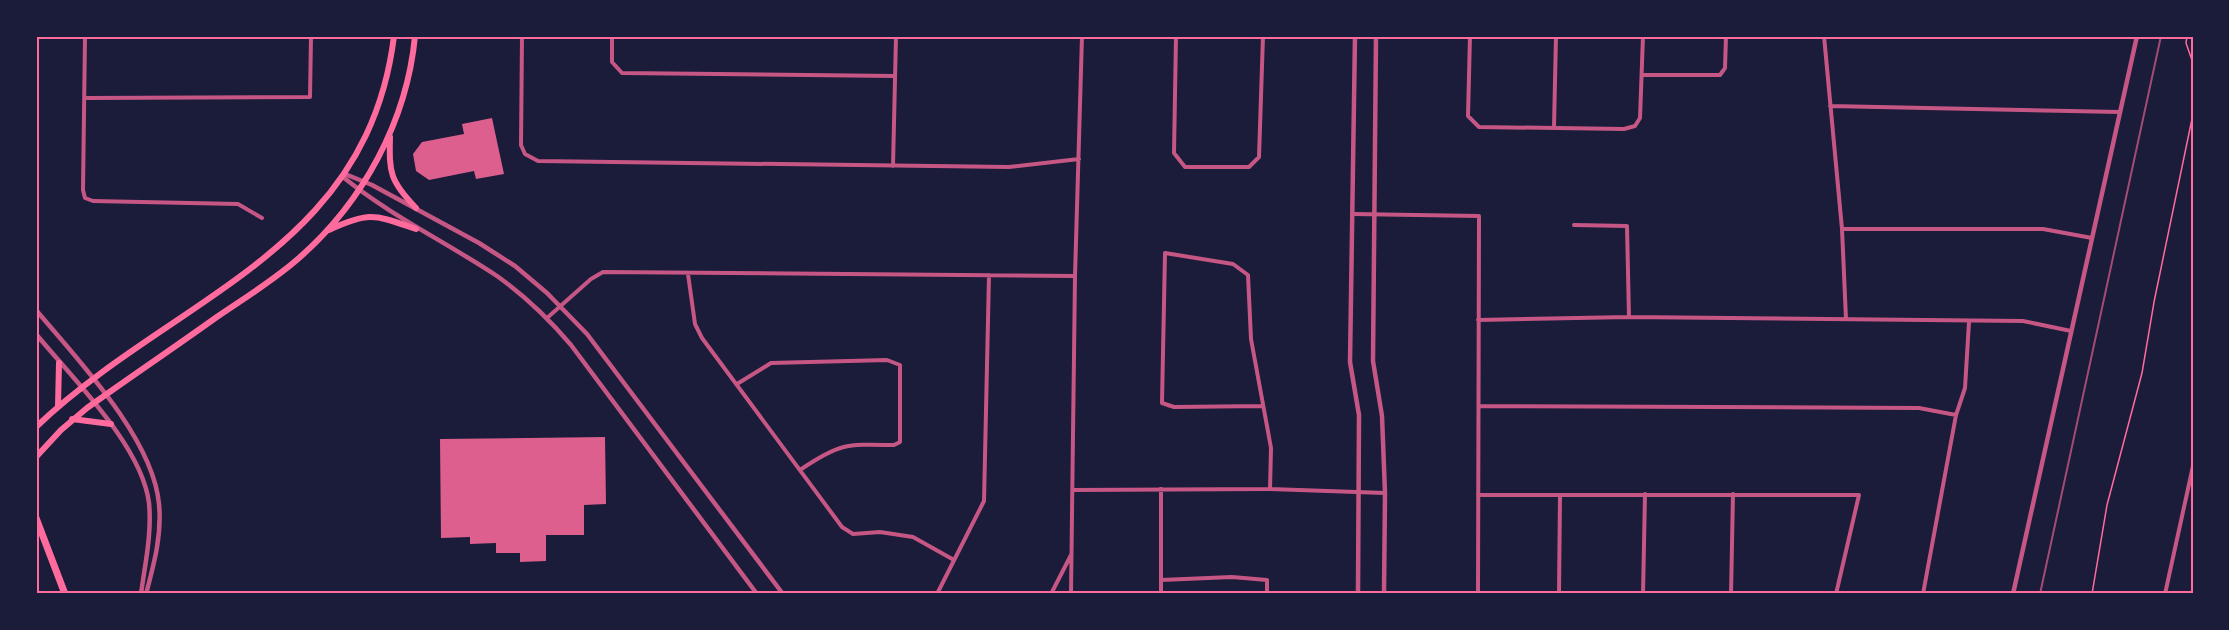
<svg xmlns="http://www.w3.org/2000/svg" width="2229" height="630" font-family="Georgia,serif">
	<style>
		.building { fill: #dd5f8e }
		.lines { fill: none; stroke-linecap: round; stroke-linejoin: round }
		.path { stroke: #ff6b9d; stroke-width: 1.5 }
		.minor { stroke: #c65784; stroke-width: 4 }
		.tertiary { stroke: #c65784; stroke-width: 4.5 }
		.primary { stroke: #ff6b9d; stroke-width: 6 }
		.motorway { stroke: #ff6b9d; stroke-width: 7 }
		.rail { stroke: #a44b75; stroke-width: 2 }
		.neatline { fill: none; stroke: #ff6b9d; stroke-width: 2 }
	</style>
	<rect width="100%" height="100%" fill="#1b1b3a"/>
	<path class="building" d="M492,118l12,56 -28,5 -2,-8 -45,9 -13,-9 -3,-17 9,-12 42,-8 -2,-10z
		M605,437l1,67 -22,1v30h-38v26l-26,1v-9h-24v-10l-26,1v-7l-29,1 -1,-99z"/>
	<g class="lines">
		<path class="path" d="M2187,36l-1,7 7,20
			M2092,594l15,-89 35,-132 12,-71 39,-188"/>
		<path class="minor" d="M85,36l-2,154 2,8 8,3 145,3 24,14
			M522,36l-1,109 4,9 13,7 471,6 70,-8
			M612,36v26l10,11 273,3
			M1176,36l-2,117 11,14h64l10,-10 4,-121
			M1470,36l-2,80 11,11 145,2 11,-3 5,-8 3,-82
			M1824,36l18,193 4,90
			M1643,75h77l5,-7 1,-32
			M85,98l225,-1 1,-61
			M1830,106l290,6
			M1554,127l2,-91
			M893,166l3,-130
			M1353,214l126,2 -1,378
			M1574,225l53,1 2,91
			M1842,229h201l49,9
			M688,274l7,50 7,14 140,189 11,7 27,-2 33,5 41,23
			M547,318l44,-39 12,-7 472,4
			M1478,320l151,-3 394,4 48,10
			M737,384l34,-21 116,-3 13,5v77l-6,3c-48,-1 -54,-2 -94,25
			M1262,406l-88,1 -12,-4 3,-150 68,11 15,11 3,64 20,109 -1,41
			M1480,406l439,2 37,7
			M1073,490l197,-1 115,4
			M1478,495h381l-23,99
			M1161,580l71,-3 35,3v14
			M937,594l47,-93 5,-226
			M1051,594l20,-39
			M1071,594l4,-318 7,-240
			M1161,594v-105
			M1559,594l1,-99
			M1643,594l2,-100
			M1731,594l2,-100
			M1923,594l33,-179 9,-27 4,-66
			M2165,594l28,-128"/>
		<path class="tertiary" d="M1355,36l-5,326 9,53 -1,179
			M1376,36l-3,325 9,55 3,77 -1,101
			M345,174l27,11 107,58 36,23 32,27 40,41 196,260
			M343,177c48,39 103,65 154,99 28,20 52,43 74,69l186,249
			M36,310c42,50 117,128 123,194 3,31 -5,60 -13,90
			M36,334c37,45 106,112 113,169 3,31 -4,61 -8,91
			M2013,594l124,-558"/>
		<path class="primary" d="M390,137c-1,36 0,44 26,71
			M329,230c41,-19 46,-15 87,-1
			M58,406l1,-43
			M72,419l39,5
			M36,427c137,-131 331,-173 358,-391
			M36,457l25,-27 26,-22c42,-30 85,-59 127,-89 29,-20 59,-38 85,-61 64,-56 108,-137 116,-222"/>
		<path class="motorway" d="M36,518l29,76"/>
		<path class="rail" d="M2040,594l121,-558"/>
	</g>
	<rect width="2229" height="630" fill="none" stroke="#1b1b3a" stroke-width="75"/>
	<rect x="38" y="38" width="2154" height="554" class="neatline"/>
</svg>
